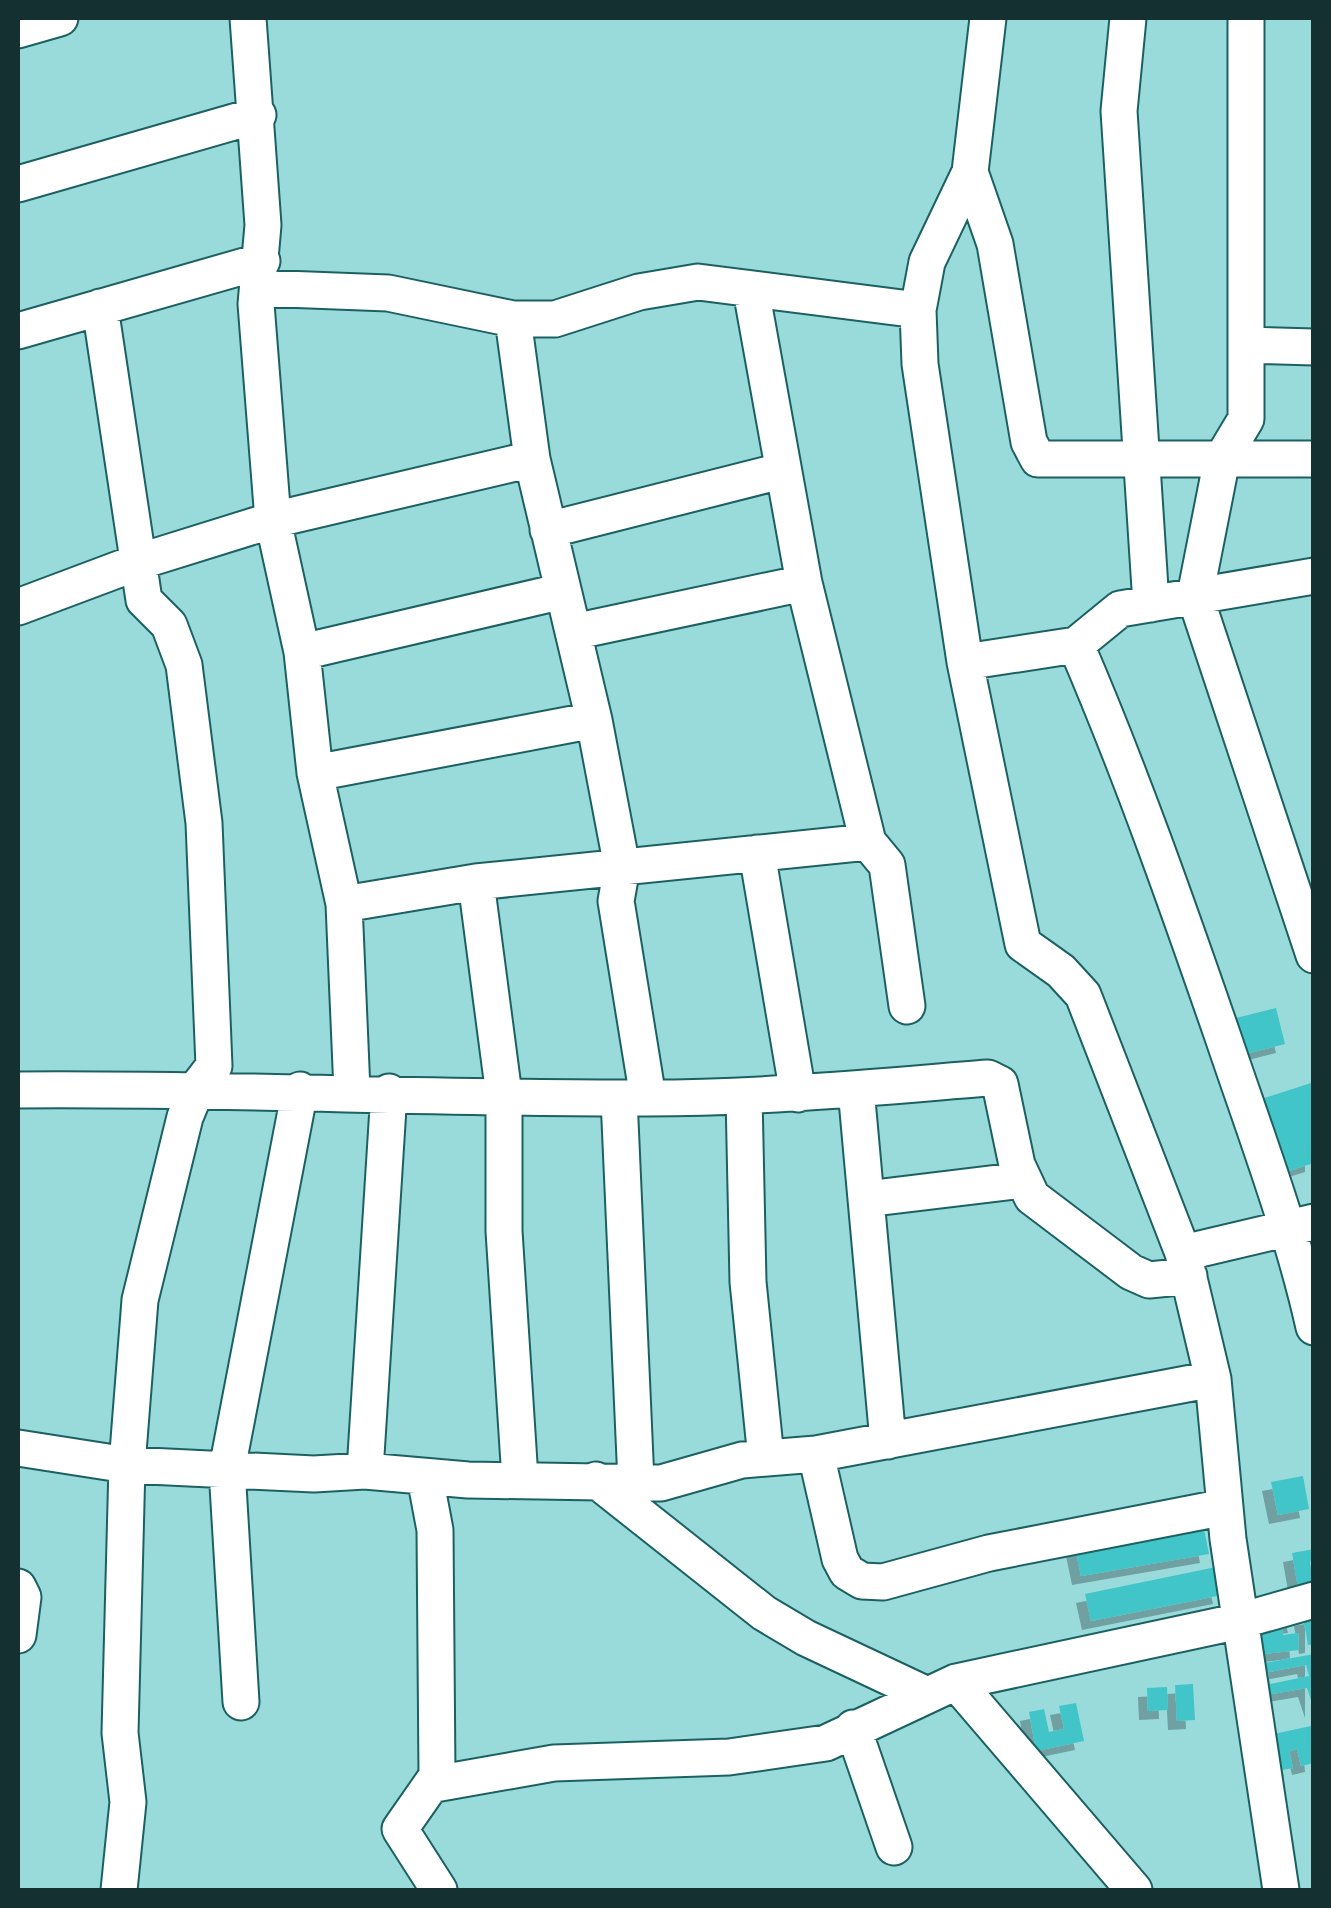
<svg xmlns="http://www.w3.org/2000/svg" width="1331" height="1908" font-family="'Varela Round',sans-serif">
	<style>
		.building { fill: #43c5c8; fill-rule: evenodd; filter: url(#shadow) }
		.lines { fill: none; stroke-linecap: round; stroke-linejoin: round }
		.street-casing { stroke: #1c6162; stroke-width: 39 }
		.street { stroke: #fff; stroke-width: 35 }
	</style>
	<defs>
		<filter id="shadow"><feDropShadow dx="-9" dy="9" stdDeviation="0" flood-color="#0004"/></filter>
	</defs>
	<rect width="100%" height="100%" fill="#99dadb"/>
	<path class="building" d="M1276,1008l9,36 -52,13 -9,-36z
		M1314,1082v81l-35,11 -24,-73z
		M1303,1476l6,33 -31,6 -7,-33z
		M1203,1524l6,30 -128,22 -6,-29z
		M1314,1549l-4,14 4,21 -16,3 -6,-34z
		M1216,1567l6,28 -131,26 -6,-27z
		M1314,1615v29l-6,1 -5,-28z
		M1296,1619l1,5 -15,2 1,9 15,-2 1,17 -43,5 -4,-32z
		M1314,1654v55l-7,-21 -41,7 -7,-31zM1306,1665l3,11 -39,8 -2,-12z
		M1193,1684l2,36 -18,1 -2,-36z
		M1167,1687l1,23 -20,1 -1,-23z
		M1076,1703l8,38 -48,10 -7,-39 15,-3 5,23 15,-3 -5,-23z
		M1311,1726l3,37 -13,3 -4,-17 -8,2 4,17 -16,3 -8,-36z"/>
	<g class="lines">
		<defs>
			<path id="street" d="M248,18l15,207 -7,79 17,216 29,132 13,121 29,131 8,187
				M988,18l-18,154 -43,90 -9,48 2,54 45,298 58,282 38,27 22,24 100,258 30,126 15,160 53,351
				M1128,18l-9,93 32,493
				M1246,18v401l-24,40 -27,137 119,359
				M18,30l42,-12
				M970,172l25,72 34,198 9,17h276
				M18,184l240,-69
				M258,288l130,5 125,26h42l84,-27 59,-10 220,28
				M751,290l53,293 64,259 19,23 20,141
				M100,307l44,293 25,25 15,40 20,158 10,243 -17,22 -12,29 -45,183 -13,165 -7,268 8,69 -9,88
				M513,319l19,140 62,261 28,147 -6,34 32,197
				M18,331l244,-70
				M1247,345l67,2
				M548,530l233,-59
				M18,607l120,-45 135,-42 259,-61
				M573,632l231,-49
				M1076,645c55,128 101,259 147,392 32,95 69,192 91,290
				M302,652l261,-61
				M965,662l111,-17 44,-36 194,-33
				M315,773l279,-53
				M757,853l41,241
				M476,882l28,213v136l16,248
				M344,904l132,-22 392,-40
				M856,1089l32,352
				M18,1090c210,-2 419,9 629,8 115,0 228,-11 341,-20l12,6 17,81 15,32 99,75 18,8 40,-4
				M744,1096l4,186 18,176
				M619,1098l17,384
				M866,1199l158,-19
				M1183,1253l131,-31
				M18,1448l109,17 187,9 51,-3 103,9 193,3 81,-23 74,-6 397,-75
				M816,1454l24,105 7,13 15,9 21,1 106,-29 236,-46
				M365,1471l24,-379
				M425,1477l10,53 2,246 -37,53 39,61
				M596,1480l168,133 42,25 119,56
				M18,1587l5,10 -5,38
				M956,1682l178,208
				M241,1702l-14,-233 73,-379
				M853,1728l41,119
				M435,1784l119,-21 175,-6 97,-14 130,-61 284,-61 74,-21"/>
		</defs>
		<use href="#street" class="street-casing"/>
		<use href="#street" class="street"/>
	</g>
	<rect width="1331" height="1908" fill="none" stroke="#153031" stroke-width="40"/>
</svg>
